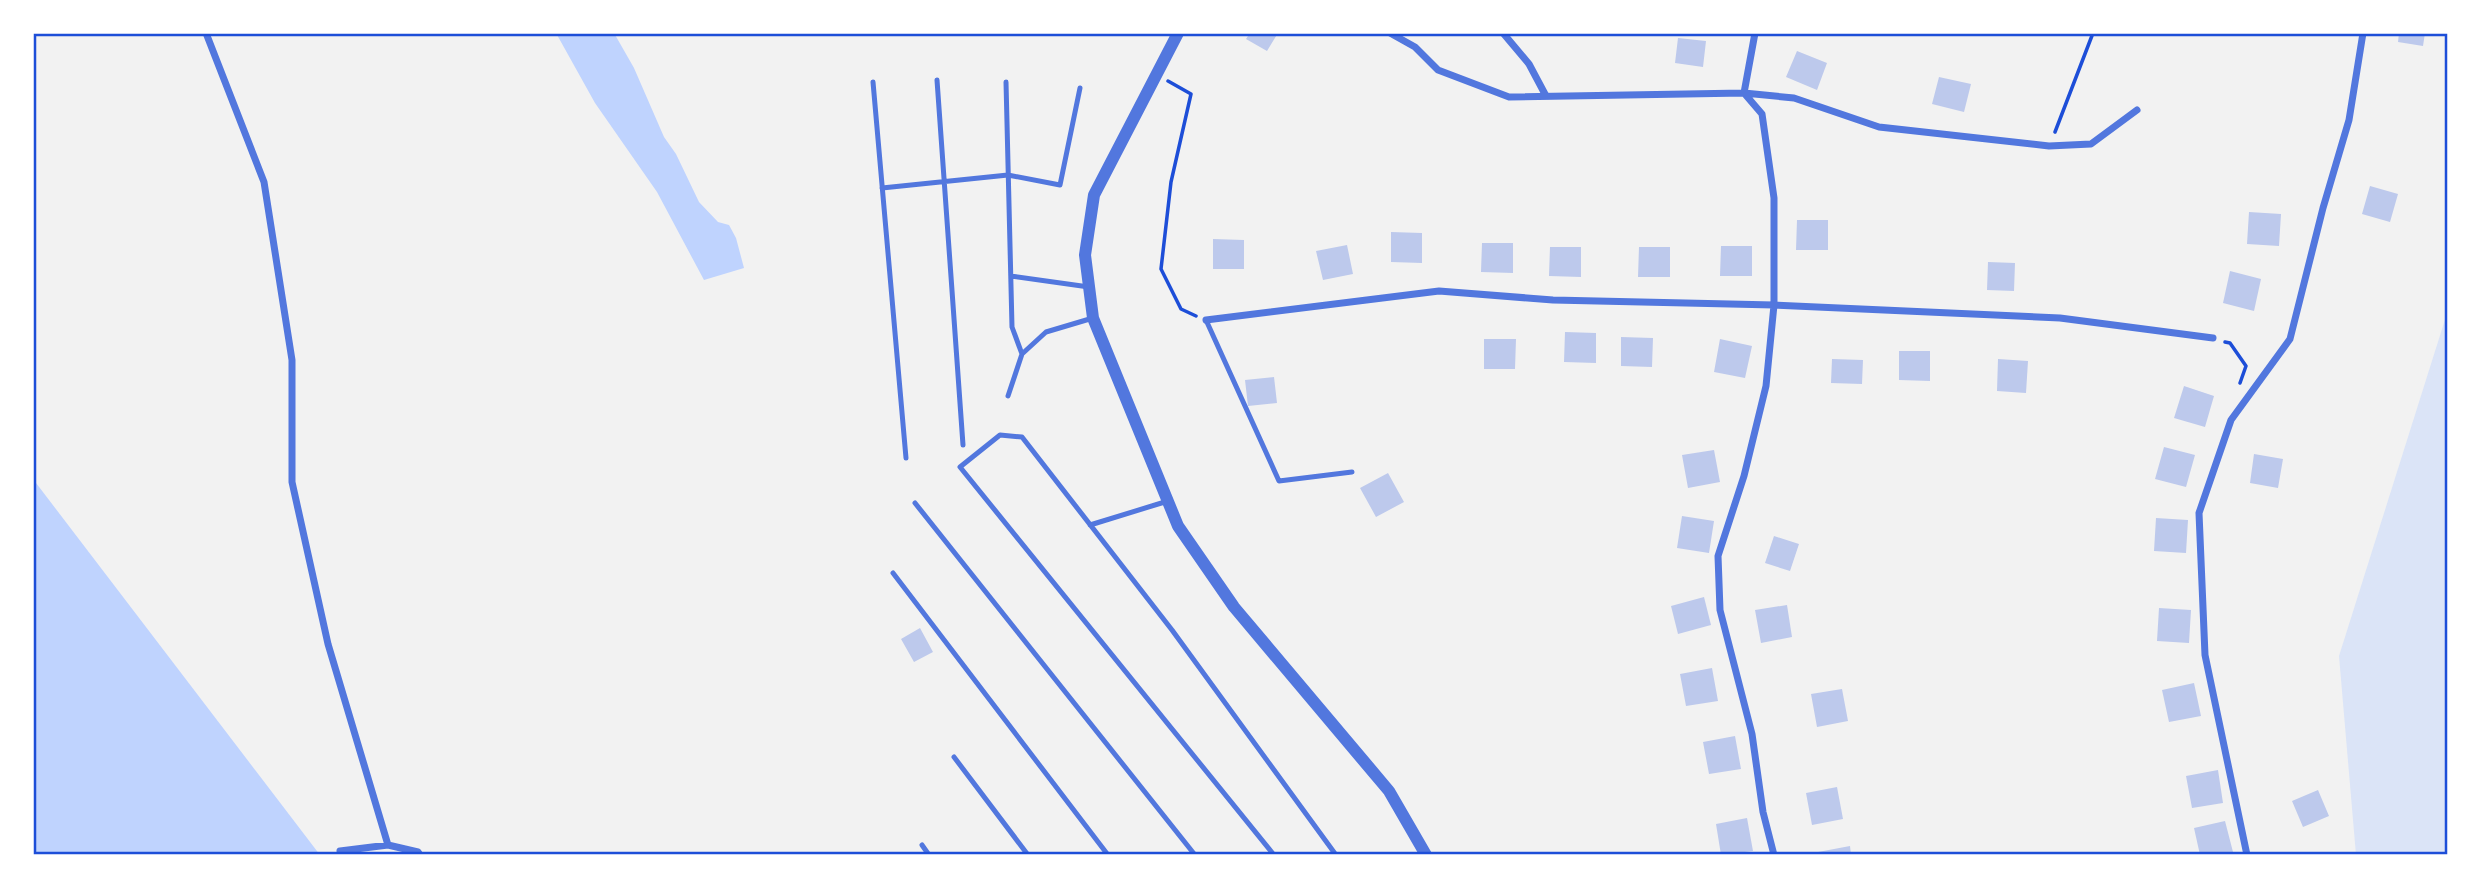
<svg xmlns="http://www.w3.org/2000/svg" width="2481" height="888" font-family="Spectral,serif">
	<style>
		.green { fill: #dbe4f7 }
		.water { fill: #bfd3fe }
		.building { fill: #bdc9ec }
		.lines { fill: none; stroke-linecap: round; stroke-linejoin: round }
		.path { stroke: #1d4ed8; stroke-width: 3.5 }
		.service { stroke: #5277de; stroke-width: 5 }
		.minor { stroke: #5277de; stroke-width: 7 }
		.tertiary { stroke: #5277de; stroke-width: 12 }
		.neatline { fill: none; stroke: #1d4ed8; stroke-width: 2.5 }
	</style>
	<rect width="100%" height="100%" fill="#f2f2f2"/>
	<path class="green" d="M2448,310v545h-92l-17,-199z"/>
	<path class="water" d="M556,33h58l20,35 30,69 12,17 23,48 19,20 11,3 7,13 8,30 -40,12 -47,-88 -62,-89z
		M33,479l287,376h-287z"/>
	<path class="building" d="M1250,33h28l-11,18 -21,-12z
		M2399,33h26l-2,13 -25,-4z
		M1678,38l28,3 -3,26 -28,-4z
		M1797,51l30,12 -10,27 -31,-13z
		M1939,77l32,7 -7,28 -32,-8z
		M2370,186l28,8 -8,28 -28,-8z
		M2249,212l32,2 -2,32 -32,-2z
		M1797,220h31v30h-32z
		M1391,232l31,1v30l-31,-1z
		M1213,239l31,1v29h-31z
		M1482,243h31v30l-32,-1z
		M1347,245l6,29 -30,6 -7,-29z
		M1721,246h31v30h-32z
		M1550,247h31v30l-32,-1z
		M1639,247h31v30h-32z
		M1988,262l27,1 -1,28 -27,-1z
		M2230,271l31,8 -7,32 -31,-8z
		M1565,332l31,1v30l-32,-1z
		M1621,337l32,1 -1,29 -31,-1z
		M1484,339h32l-1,30h-31z
		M1720,339l32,7 -7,32 -31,-6z
		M1899,351h31v30l-31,-1z
		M1832,359l31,1 -1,24 -31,-1z
		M1998,359l30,2 -2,32 -29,-2z
		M1274,377l3,26 -29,3 -3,-26z
		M2184,386l30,10 -9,31 -31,-9z
		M2164,447l31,8 -9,32 -31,-8z
		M1714,450l6,32 -32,6 -6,-33z
		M2254,454l29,5 -5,29 -28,-5z
		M1388,473l16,29 -28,15 -16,-29z
		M1682,516l32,5 -5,32 -32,-5z
		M2156,518l32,2 -2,33 -32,-2z
		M1774,536l25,8 -9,27 -25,-8z
		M1704,597l7,28 -33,9 -7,-28z
		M1787,605l5,32 -31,6 -6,-33z
		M2159,608l32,2 -2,33 -32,-2z
		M920,628l13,24 -19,10 -13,-23z
		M1712,668l6,33 -32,5 -6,-32z
		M2194,683l7,33 -32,6 -7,-32z
		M1842,689l6,32 -31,6 -6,-33z
		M1735,736l6,33 -32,5 -6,-32z
		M2218,770l5,33 -31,5 -6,-32z
		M1837,787l6,32 -31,6 -6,-32z
		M2318,790l11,26 -26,11 -11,-26z
		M1747,818l6,33 -32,4 -5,-31z
		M2225,821l8,31 -33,3 -6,-27z
		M1850,846l1,9h-32l-1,-3z"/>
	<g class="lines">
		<path class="path" d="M1168,81l23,13 -20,88 -10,87 20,40 15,7
			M2055,132l38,-99
			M2225,342l5,1 16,23 -6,17"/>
		<path class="service" d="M937,80l26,365
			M873,82l33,376
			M1006,82l6,245 10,27
			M882,188l126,-13 52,10 20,-97
			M1011,276l78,11
			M1206,320l73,161 73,-9
			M1008,396l14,-42 24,-22 47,-14
			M915,503l280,352
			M1090,525l78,-24
			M893,573l215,282
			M954,757l74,98
			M922,845l7,10
			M1274,855l-314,-388 40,-32 22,2 150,193 164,225"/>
		<path class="minor" d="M206,33l58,149 28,178v122l36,162 60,201
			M1390,33l25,14 23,23 71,27 235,-4 50,5 85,29 170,19 42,-2 46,-34
			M1503,33l26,31 17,32
			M1744,93l18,21 12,84v107l-8,81 -22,90 -26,80 2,54 32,124 11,78 11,43
			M1744,93l11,-60
			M1206,320l233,-29 114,9 221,5 286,13 153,20
			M340,851l48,-6 30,7 2,3
			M2247,855l-42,-200 -6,-142 32,-93 59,-81 33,-131 26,-88 14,-87"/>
		<path class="tertiary" d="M1178,33l-84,162 -9,60 8,63 85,208 56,81 155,184 37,64"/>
	</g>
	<rect width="2481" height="888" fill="none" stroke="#ffffff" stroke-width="70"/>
	<rect x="35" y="35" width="2411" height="818" class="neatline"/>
</svg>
